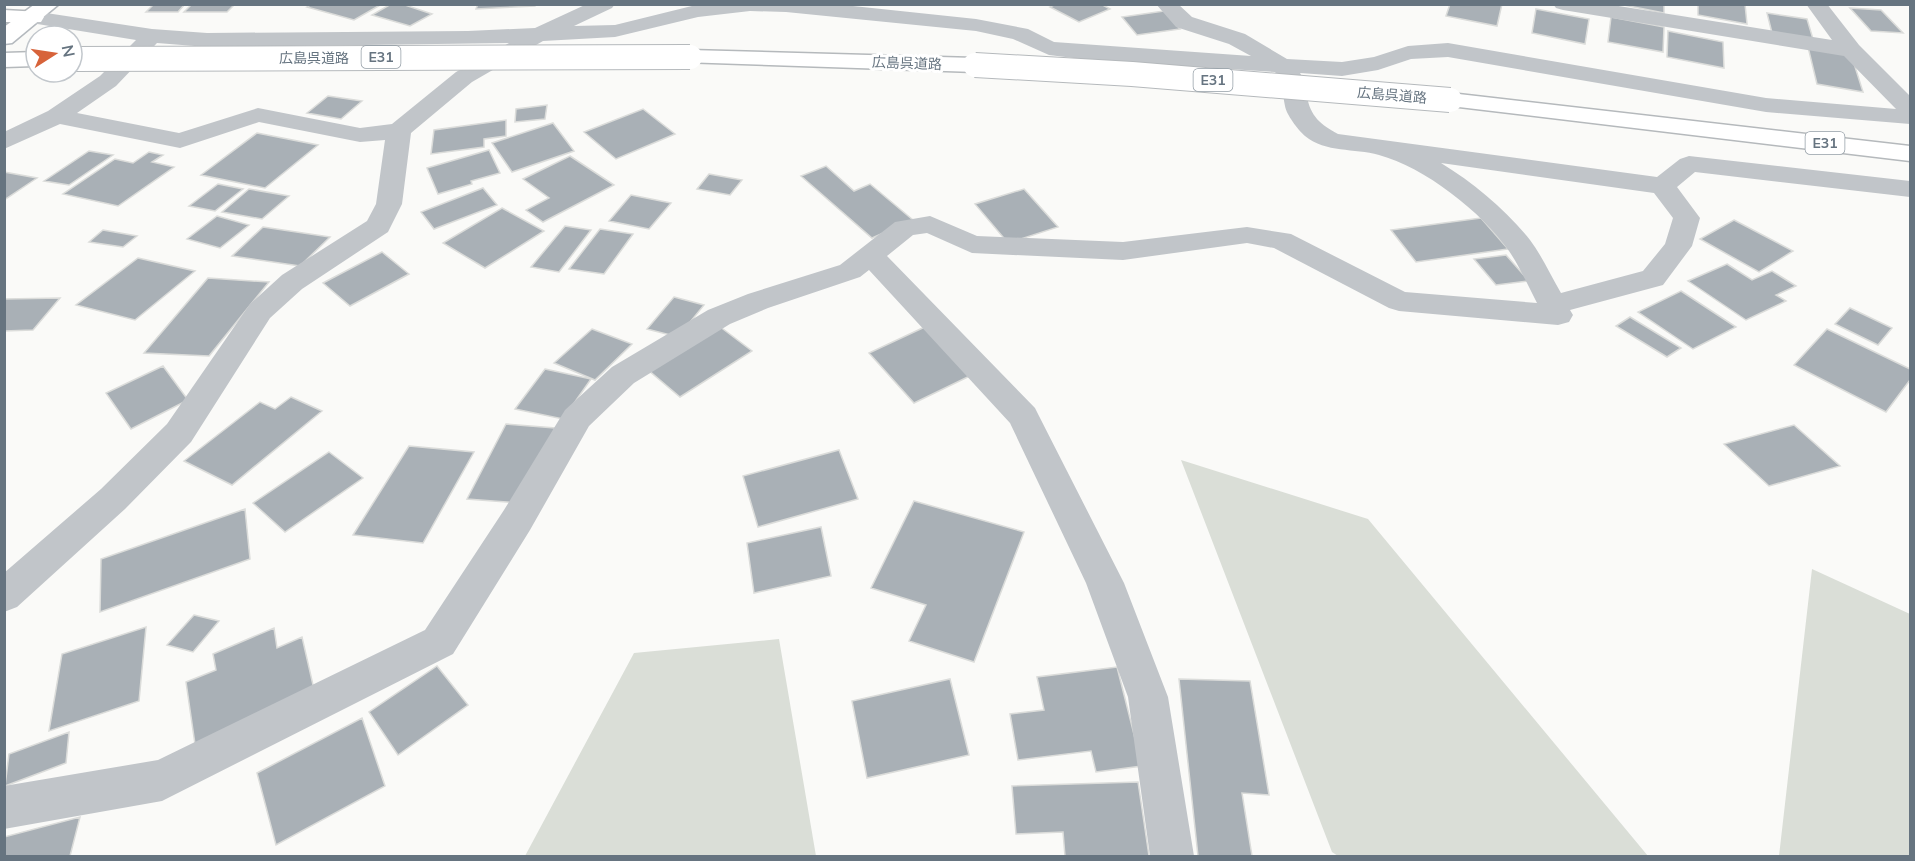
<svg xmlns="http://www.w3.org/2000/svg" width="1915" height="861" font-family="Mulish,'Noto Sans JP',sans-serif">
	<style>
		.green { fill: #daded7 }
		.building { fill: #a9b0b6; stroke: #dbdcda; stroke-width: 1.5 }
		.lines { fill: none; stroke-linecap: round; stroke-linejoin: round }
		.secondary-casing { stroke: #b4b9be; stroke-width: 3 }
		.highway-casing { stroke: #b5b9bc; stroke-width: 3 }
		.street { fill: #c1c5c9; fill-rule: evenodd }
		.secondary { fill: #fff; fill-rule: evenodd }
		.highway { fill: #fff; fill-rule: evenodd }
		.highway-bridge-casing { stroke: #b5b9bc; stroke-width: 26; stroke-linecap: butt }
		.highway-bridge { stroke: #fff; stroke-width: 24 }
		.labels { text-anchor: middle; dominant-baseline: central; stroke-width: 6; stroke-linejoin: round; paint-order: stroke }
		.shield { fill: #fff; stroke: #949ea6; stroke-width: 1.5 }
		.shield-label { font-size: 14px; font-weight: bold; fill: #667480 }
		.far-street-label { font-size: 14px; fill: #667480; stroke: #fff }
	</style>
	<rect width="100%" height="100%" fill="#fafaf8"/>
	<path class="green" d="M1181,460l187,59 280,337h-310l-6,-4z
		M1812,569l98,45v242h-131z
		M779,639l37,217h-291l109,-203z"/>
	<path class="building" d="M154,4h31l-7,8h-32z
		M192,4h43l-8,8h-43z
		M312,4h70l-28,16 -47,-13z
		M391,4h11l30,10 -22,12 -38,-11z
		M478,4h58l-1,2 -59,3z
		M1056,4h45l9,5 -31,13 -29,-15z
		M1450,4h52l-5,22 -51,-10z
		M1619,4h45v9z
		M1698,4h47l2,20 -49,-9z
		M1850,8l31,2 22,23 -32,-2z
		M1536,9l53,10 -4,25 -53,-11z
		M1164,11l16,18 -43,6 -15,-18z
		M1767,13l40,6 6,20 -41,-6z
		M1611,17l53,10 -1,25 -55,-10z
		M1668,31l55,11 1,26 -57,-11z
		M1808,47l43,7 12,38 -46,-8z
		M328,96l34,5 -21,18 -34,-6z
		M547,105l-2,14 -30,3 1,-13z
		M643,109l32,25 -59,25 -32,-27z
		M506,120v16l-22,3v8l-53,7 3,-24z
		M553,123l21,28 -62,21 -20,-29z
		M257,133l61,12 -53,43 -64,-13z
		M489,150l11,23 -29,8 1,3 -34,10 -11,-26z
		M89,151l24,4 -44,30 -25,-4z
		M149,152l14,3 -11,7 22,5 -56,39 -55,-12 52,-35 18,4z
		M570,156l44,29 -71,37 -17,-12 23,-12 -26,-19z
		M826,166l28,25 16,-7 43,36 -41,18 -71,-62z
		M4,172l33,6 -33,22z
		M709,174l33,6 -12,15 -33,-6z
		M218,184l25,5 -28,22 -26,-5z
		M483,188l14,17 -63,24 -13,-17z
		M249,189l40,7 -27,23 -40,-7z
		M1024,189l34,38 -50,16 -33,-39z
		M631,195l40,8 -22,26 -40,-8z
		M502,208l42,23 -59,37 -42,-25z
		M217,216l32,9 -29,23 -33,-9z
		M1481,218l27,31 -92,13 -25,-32z
		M1734,220l59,31 -34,21 -59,-33z
		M565,226l26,4 -32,42 -28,-5z
		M263,227l67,10 -30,29 -68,-10z
		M600,229l33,5 -29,40 -35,-5z
		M103,230l34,6 -14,11 -34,-5z
		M382,252l27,22 -59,32 -27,-23z
		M1506,255l23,26 -33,4 -22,-26z
		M138,258l57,13 -60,49 -59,-15z
		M1727,264l25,16 20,-9 24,15 -20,9 10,6 -40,19 -58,-39z
		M208,278l61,4 -60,74 -65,-3z
		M1681,291l55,36 -43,22 -55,-37z
		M674,297l30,8 -26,32 -31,-8z
		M60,298l-27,32 -29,1 1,-32z
		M1850,308l42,20 -14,17 -43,-21z
		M1630,317l51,31 -14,9 -51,-31z
		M929,325l47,48 -62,30 -45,-50z
		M719,326l33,25 -72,46 -33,-28z
		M592,329l40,15 -37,36 -41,-17z
		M1827,329l83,40v11l-24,32 -92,-47z
		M163,366l25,34 -57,29 -25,-36z
		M545,369l46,10 -28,40 -48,-10z
		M291,397l31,14 -90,74 -48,-24 76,-59 15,7z
		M506,424l49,4 -36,75 -52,-4z
		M1794,425l46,41 -71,20 -45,-42z
		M409,446l65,6 -51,91 -70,-8z
		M839,450l19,49 -100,28 -15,-51z
		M329,452l34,26 -78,54 -32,-29z
		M914,501l110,31 -50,130 -65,-21 17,-36 -55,-17z
		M245,509l5,50 -150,53 1,-53z
		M821,527l10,49 -77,17 -7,-50z
		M194,615l25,6 -26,31 -26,-7z
		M146,627l-7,74 -90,30 13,-77z
		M274,628l3,20 25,-11 14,61 -120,53 -10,-69 30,-12 -3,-16z
		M437,666l31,39 -70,50 -29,-43z
		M1117,667l25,99 -46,6 -5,-21 -73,9 -8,-46 34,-4 -7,-33z
		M950,679l19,76 -102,23 -15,-77z
		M1179,679l71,2 19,114 -27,-2 10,63h-54z
		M362,718l23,68 -109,59 -19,-72z
		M69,732l-3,31 -61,23 4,-32z
		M1138,782l11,74h-84l-2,-24 -47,2 -4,-48z
		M80,817l-10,39h-66v-19z"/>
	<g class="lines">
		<defs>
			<path id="secondary" d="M35,4h24l-47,39 -8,1v-17z"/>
			<path id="highway" d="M4,10l37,2 3,5 -3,5h-37z
				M690,50l285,8 8,2 3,5 -3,5 -8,2 -293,-10 -3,-5 3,-5z
				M36,52v14l-32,1v-14z
				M1450,93l460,53v15l-468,-56 -4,-5 4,-5z"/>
		</defs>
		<use href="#secondary" class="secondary-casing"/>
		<use href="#highway" class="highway-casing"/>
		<path class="street" d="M587,4h28l-3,4 -38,18 41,-1 85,-21h134l142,15 52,10 26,13 197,14 -22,-12 -53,-17 -20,-23h22l14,13 53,17 42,25 55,3 32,-5 34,-11 40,-3 318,55 130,11 -52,-53 -281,-46 -7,-2 -3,-4h53l226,36 -26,-36h21l32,41 51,51v28l-144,-12 -318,-55 -37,2 -33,11 -36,6 -42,-3c5,7 6,14 7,23 3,20 14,29 31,38l319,43 23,-18 9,-3 221,25v16l-215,-25 -18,15 23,31 -8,28 -29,39 -93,25 3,5 -4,7 -11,3 -159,-14 -10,-3 -115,-60 -27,-5 -124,17 -151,-7 -45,-20 -14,2 -26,21 148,152 4,8 85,167 44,114 26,159h-44l-22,-159 -42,-114 -76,-160 -141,-153 -9,7 -92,31 -38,16 -96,59 -45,43 -59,104 -77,124 -291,147 -158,28v-43l154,-26 267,-130 79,-120 61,-100 47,-43 96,-57 40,-16 92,-29 55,-43 35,-6 47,20 146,6 124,-15 44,7 114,58 132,11c-9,-17 -17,-36 -28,-52 -27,-39 -85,-84 -130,-96 -25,-7 -53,-2 -74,-19 -7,-6 -19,-22 -20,-30 -3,-13 -1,-24 -10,-34l-185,-12 -41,-5 -36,-16 -37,-8 -190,-19 -36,-1 -52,6 -83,20 -72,4 -71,41 -61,51 -9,71 -14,28 -86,57 -32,29 -79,124 -66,67 -108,98 -13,5v-39l97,-84 66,-65 83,-120 32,-29 85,-54 9,-17 9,-64 -25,2 -101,-20 -79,26 -120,-24 -56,25v-17l44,-21 52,-35 36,-36 -111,-18 -3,-5 3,-5 8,-1 119,18 55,4 261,-2 67,-3zM157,43l50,4 302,-4 -53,29 -64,52 -32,4 -102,-20 -79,25 -102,-20 39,-27zM1441,163l213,30 19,25 -8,26 -22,27 -82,22c-10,-17 -19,-37 -31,-53 -24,-30 -56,-57 -89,-77z"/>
		<use href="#secondary" class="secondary"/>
		<use href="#highway" class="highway"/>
		<defs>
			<path id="highway-bridge" d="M72,59l618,-2
				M975,65l157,9 318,26"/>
		</defs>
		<use href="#highway-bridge" class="highway-bridge-casing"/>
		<use href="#highway-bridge" class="highway-bridge"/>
	</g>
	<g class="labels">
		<g class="shield">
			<rect x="361.5" y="46" width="39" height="22" rx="4.5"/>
			<rect x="1193.5" y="69" width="39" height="22" rx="4.5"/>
			<rect x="1805.5" y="132" width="39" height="22" rx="4.5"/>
		</g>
		<g class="shield-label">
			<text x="381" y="57">E31</text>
			<text x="1213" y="80">E31</text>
			<text x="1825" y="143">E31</text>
		</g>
		<g class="far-street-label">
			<text x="314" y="58">広島呉道路</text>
			<text transform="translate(907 63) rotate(2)">広島呉道路</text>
			<text transform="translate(1392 95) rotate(5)">広島呉道路</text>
		</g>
	</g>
	<rect width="1915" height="861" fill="none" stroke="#667480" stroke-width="12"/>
	<g transform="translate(54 54) rotate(78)"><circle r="28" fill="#ffffff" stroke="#c2c7cc" stroke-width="1.5"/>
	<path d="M0-4.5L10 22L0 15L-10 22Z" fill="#d7633a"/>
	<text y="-9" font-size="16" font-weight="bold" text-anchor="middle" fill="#667480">N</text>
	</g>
</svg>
